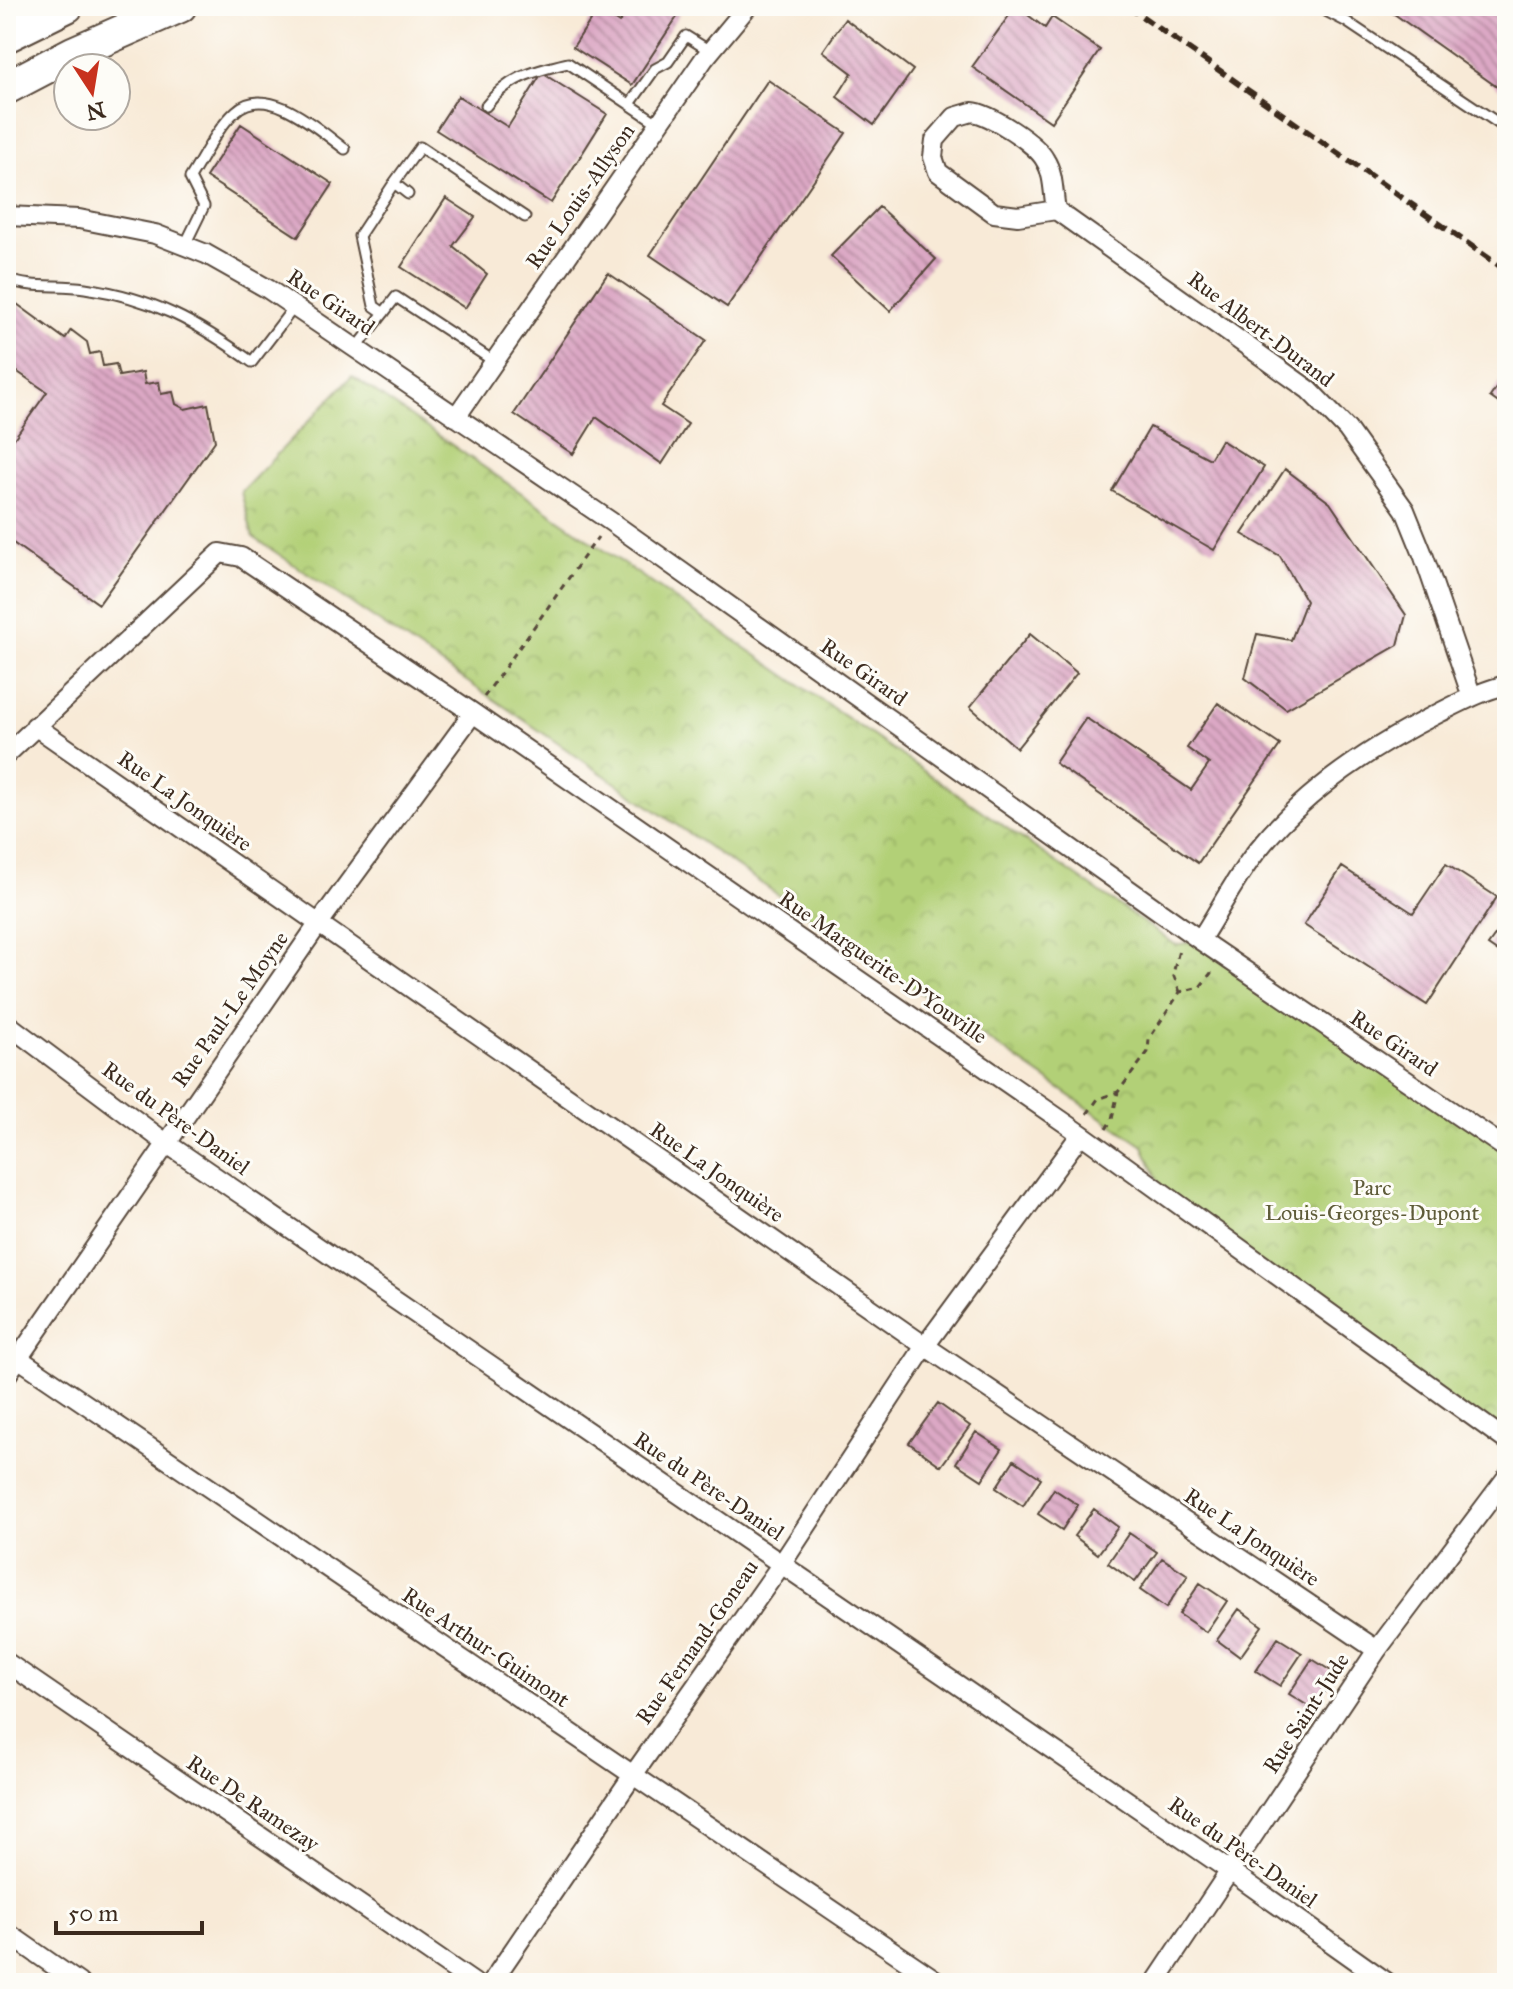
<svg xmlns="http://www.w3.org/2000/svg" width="1513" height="1989" font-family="'IM FELL Great Primer',serif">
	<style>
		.park { fill: url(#park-crowns); stroke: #767d4a; stroke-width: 2 }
		.building { fill: url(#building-back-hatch) }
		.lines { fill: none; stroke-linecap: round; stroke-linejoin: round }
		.lane-casing { stroke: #57473a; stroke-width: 13 }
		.street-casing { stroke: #57473a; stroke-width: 22 }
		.highway-casing { stroke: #57473a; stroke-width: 36 }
		.path { stroke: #57473a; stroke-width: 3; stroke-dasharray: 6 6; stroke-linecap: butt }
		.lane { stroke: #fff; stroke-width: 9 }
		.street { stroke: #fff; stroke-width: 18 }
		.highway { stroke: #fff; stroke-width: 32 }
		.rail { stroke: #3b2a1e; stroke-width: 6; stroke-dasharray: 12 6; stroke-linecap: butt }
		.labels { text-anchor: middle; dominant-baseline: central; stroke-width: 6; stroke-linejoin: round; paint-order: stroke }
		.street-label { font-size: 22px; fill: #3b2a1e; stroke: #fdfcf7 }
		.park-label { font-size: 22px; fill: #5f5c39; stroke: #fdfcf7 }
	</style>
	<defs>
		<pattern id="park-crowns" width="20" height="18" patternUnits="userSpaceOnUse" patternTransform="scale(2)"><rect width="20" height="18" fill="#b2d077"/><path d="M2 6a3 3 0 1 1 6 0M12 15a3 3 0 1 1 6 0" fill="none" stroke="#9ab366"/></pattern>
		<pattern id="building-back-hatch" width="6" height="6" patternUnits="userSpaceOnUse" patternTransform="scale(2)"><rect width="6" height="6" fill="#dca8c5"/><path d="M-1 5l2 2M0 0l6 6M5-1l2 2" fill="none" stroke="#b4899f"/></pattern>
	</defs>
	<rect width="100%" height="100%" fill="#fdfcf7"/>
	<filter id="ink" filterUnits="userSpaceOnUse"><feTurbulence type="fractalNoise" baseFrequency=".0125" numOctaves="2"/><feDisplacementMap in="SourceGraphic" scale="16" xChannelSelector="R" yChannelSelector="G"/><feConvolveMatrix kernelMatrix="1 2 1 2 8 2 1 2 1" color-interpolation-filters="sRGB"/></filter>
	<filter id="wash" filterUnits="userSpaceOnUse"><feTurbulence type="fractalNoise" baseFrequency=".006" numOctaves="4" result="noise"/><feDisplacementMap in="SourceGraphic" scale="32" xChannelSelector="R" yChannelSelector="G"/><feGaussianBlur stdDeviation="1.8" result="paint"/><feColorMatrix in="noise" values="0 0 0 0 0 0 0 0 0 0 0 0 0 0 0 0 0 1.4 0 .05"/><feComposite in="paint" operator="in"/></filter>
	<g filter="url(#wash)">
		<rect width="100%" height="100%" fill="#f8ead7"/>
		<path class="park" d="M352,376l824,569 24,-5 307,203v298l-337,-234 -27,-61 -635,-437 -255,-172 -12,-45z"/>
		<g id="blocks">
			<path class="building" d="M631,6h36l12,8 -47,71 -59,-38 25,-38 21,14z
				M1016,6l29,22 7,-11 48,33 -49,72 -79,-55z
				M1383,6h124v88z
				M845,19l68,51 -39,55 -37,-28 15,-24 -29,-22z
				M542,73l65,41 -56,89 -115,-73 22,-34 50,31z
				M768,80l78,53 -119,174 -77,-52z
				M241,124l92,60 -35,53 -92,-60z
				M446,198l29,19 -22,29 34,28 -22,34 -64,-41z
				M879,207l57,52 -46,52 -59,-55z
				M608,273l98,67 -45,66 27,18 -26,40 -66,-47 -23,37 -59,-40z
				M6,296l59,43 6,-9 16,12 3,12 10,-2 3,14 13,-2 3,12 24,-4 2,12 14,-2 2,12 12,-2 3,12 9,5 23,-5 7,37 -116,163 -93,-66v-88l41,-58 -41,-28z
				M1507,372v37l-17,-12z
				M1150,427l60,32 11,-19 43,27 -50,83 -102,-59z
				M1285,469l45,34 76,112 -8,30 -112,64 -41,-31 12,-44 34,6 15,-39 -26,-45 -38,-22z
				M1030,634l47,39 -60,75 -47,-41z
				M1218,703l62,42 -82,118 -143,-100 31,-45 105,72 18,-26 -22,-16z
				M1446,864l51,33 -70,108 -123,-80 38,-58 71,46z
				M1507,919v39l-19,-13z
				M938,1403l32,23 -29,40 -32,-23z
				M976,1432l26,17 -20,31 -26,-17z
				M1014,1460l27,18 -18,28 -27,-18z
				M1054,1489l24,16 -16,25 -24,-16z
				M1094,1509l24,18 -20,27 -24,-18z
				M1129,1533l28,19 -22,30 -27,-19z
				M1162,1558l26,17 -22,33 -26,-18z
				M1200,1583l27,18 -21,31 -27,-18z
				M1239,1609l23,17 -22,31 -23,-17z
				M1278,1638l24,15 -22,33 -24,-15z
				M1312,1659l24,15 -23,35 -24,-15z"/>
		</g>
	</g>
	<g filter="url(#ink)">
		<use href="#blocks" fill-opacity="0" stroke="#57473a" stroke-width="2"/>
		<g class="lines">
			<defs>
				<path id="lane" d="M1316,6l31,16 160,107
					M630,104l25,-35 13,-7 18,-26 24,15
					M486,106c22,-29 48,-35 82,-43l91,61
					M394,183l26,-36 105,70
					M185,245l19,-39 -14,-28c14,-22 27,-50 46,-67 32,-29 84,20 109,38
					M6,279c25,10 52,5 79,9 68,10 112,34 167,74l42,-55
					M384,313l-10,-7 -15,-70 35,-53 14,11
					M356,349l40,-52 99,65"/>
				<path id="street" d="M972,112c17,1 65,32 73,48 9,14 8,33 11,50l-38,6 -24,-3 -56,-41 -5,-15 2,-17 20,-23z
					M1056,210l253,180 38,39 58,81 19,47 48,140
					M6,216l73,3 76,15 51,20 62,35 342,232 590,419 307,209
					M456,417l248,-358 44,-53
					M35,726l890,620 452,304
					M6,755l214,-202 21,4 232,156 608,421 426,307
					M1200,940c19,-29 35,-61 56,-88 48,-61 115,-105 183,-139 22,-11 44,-23 68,-28
					M6,1023l160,120 1064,728 158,112
					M6,1350l934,633
					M6,1376l313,-453 154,-210
					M6,1662l468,321
					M6,1932l73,51
					M491,1983l142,-208 148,-210 144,-219 156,-212
					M1155,1983l222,-333 130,-173"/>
				<path id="highway" d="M6,36l61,-30
					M6,88l67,-35 107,-47"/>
			</defs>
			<use href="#lane" class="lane-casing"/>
			<use href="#street" class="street-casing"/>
			<use href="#highway" class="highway-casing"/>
			<path class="path" d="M484,697l114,-160
				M1180,992l-7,-18 6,-24 3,-1
				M1087,1114l11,-15 20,-7
				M1106,1129l6,-10 6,-27 30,-40 1,-13 31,-47 20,-5 11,-14 -1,-3"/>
			<use href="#lane" class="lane"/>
			<use href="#street" class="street"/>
			<use href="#highway" class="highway"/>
			<path class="rail" d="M1127,6l380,265"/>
		</g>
	</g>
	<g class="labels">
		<g class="street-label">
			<text transform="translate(580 196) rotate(-55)">Rue Louis-Allyson</text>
			<text transform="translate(331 302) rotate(34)">Rue Girard</text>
			<text transform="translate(1261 329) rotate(37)">Rue Albert-Durand</text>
			<text transform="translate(864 672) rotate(35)">Rue Girard</text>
			<text transform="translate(185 801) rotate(35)">Rue La Jonquière</text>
			<text transform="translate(883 967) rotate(35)">Rue Marguerite-D'Youville</text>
			<text transform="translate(230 1009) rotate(-55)">Rue Paul-Le Moyne</text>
			<text transform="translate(1394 1043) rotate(34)">Rue Girard</text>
			<text transform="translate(176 1118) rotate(36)">Rue du Père-Daniel</text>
			<text transform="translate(717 1172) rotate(35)">Rue La Jonquière</text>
			<text transform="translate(709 1486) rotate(34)">Rue du Père-Daniel</text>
			<text transform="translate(1252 1537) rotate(34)">Rue La Jonquière</text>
			<text transform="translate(697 1642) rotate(-55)">Rue Fernand-Goneau</text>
			<text transform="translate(486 1647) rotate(34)">Rue Arthur-Guimont</text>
			<text transform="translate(1306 1713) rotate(-57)">Rue Saint-Jude</text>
			<text transform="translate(253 1803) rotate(34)">Rue De Ramezay</text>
			<text transform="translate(1243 1852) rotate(35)">Rue du Père-Daniel</text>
		</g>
		<g class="park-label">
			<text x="1372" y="1187">Parc<tspan x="1372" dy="25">Louis-Georges-Dupont</tspan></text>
		</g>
	</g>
	<rect width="1513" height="1989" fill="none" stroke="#fdfcf7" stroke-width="32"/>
	<g transform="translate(92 92) rotate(168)"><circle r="38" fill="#fdfcf7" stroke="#afa8a0" stroke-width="2"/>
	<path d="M0-6L14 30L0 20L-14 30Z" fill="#c8321e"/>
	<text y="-12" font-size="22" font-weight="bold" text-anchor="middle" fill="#3b2a1e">N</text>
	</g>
	<path d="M56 1921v12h146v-12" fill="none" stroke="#3b2a1e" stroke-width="4"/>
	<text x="68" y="1921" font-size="24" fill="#3b2a1e" stroke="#fdfcf7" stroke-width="6" paint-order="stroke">50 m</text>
</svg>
